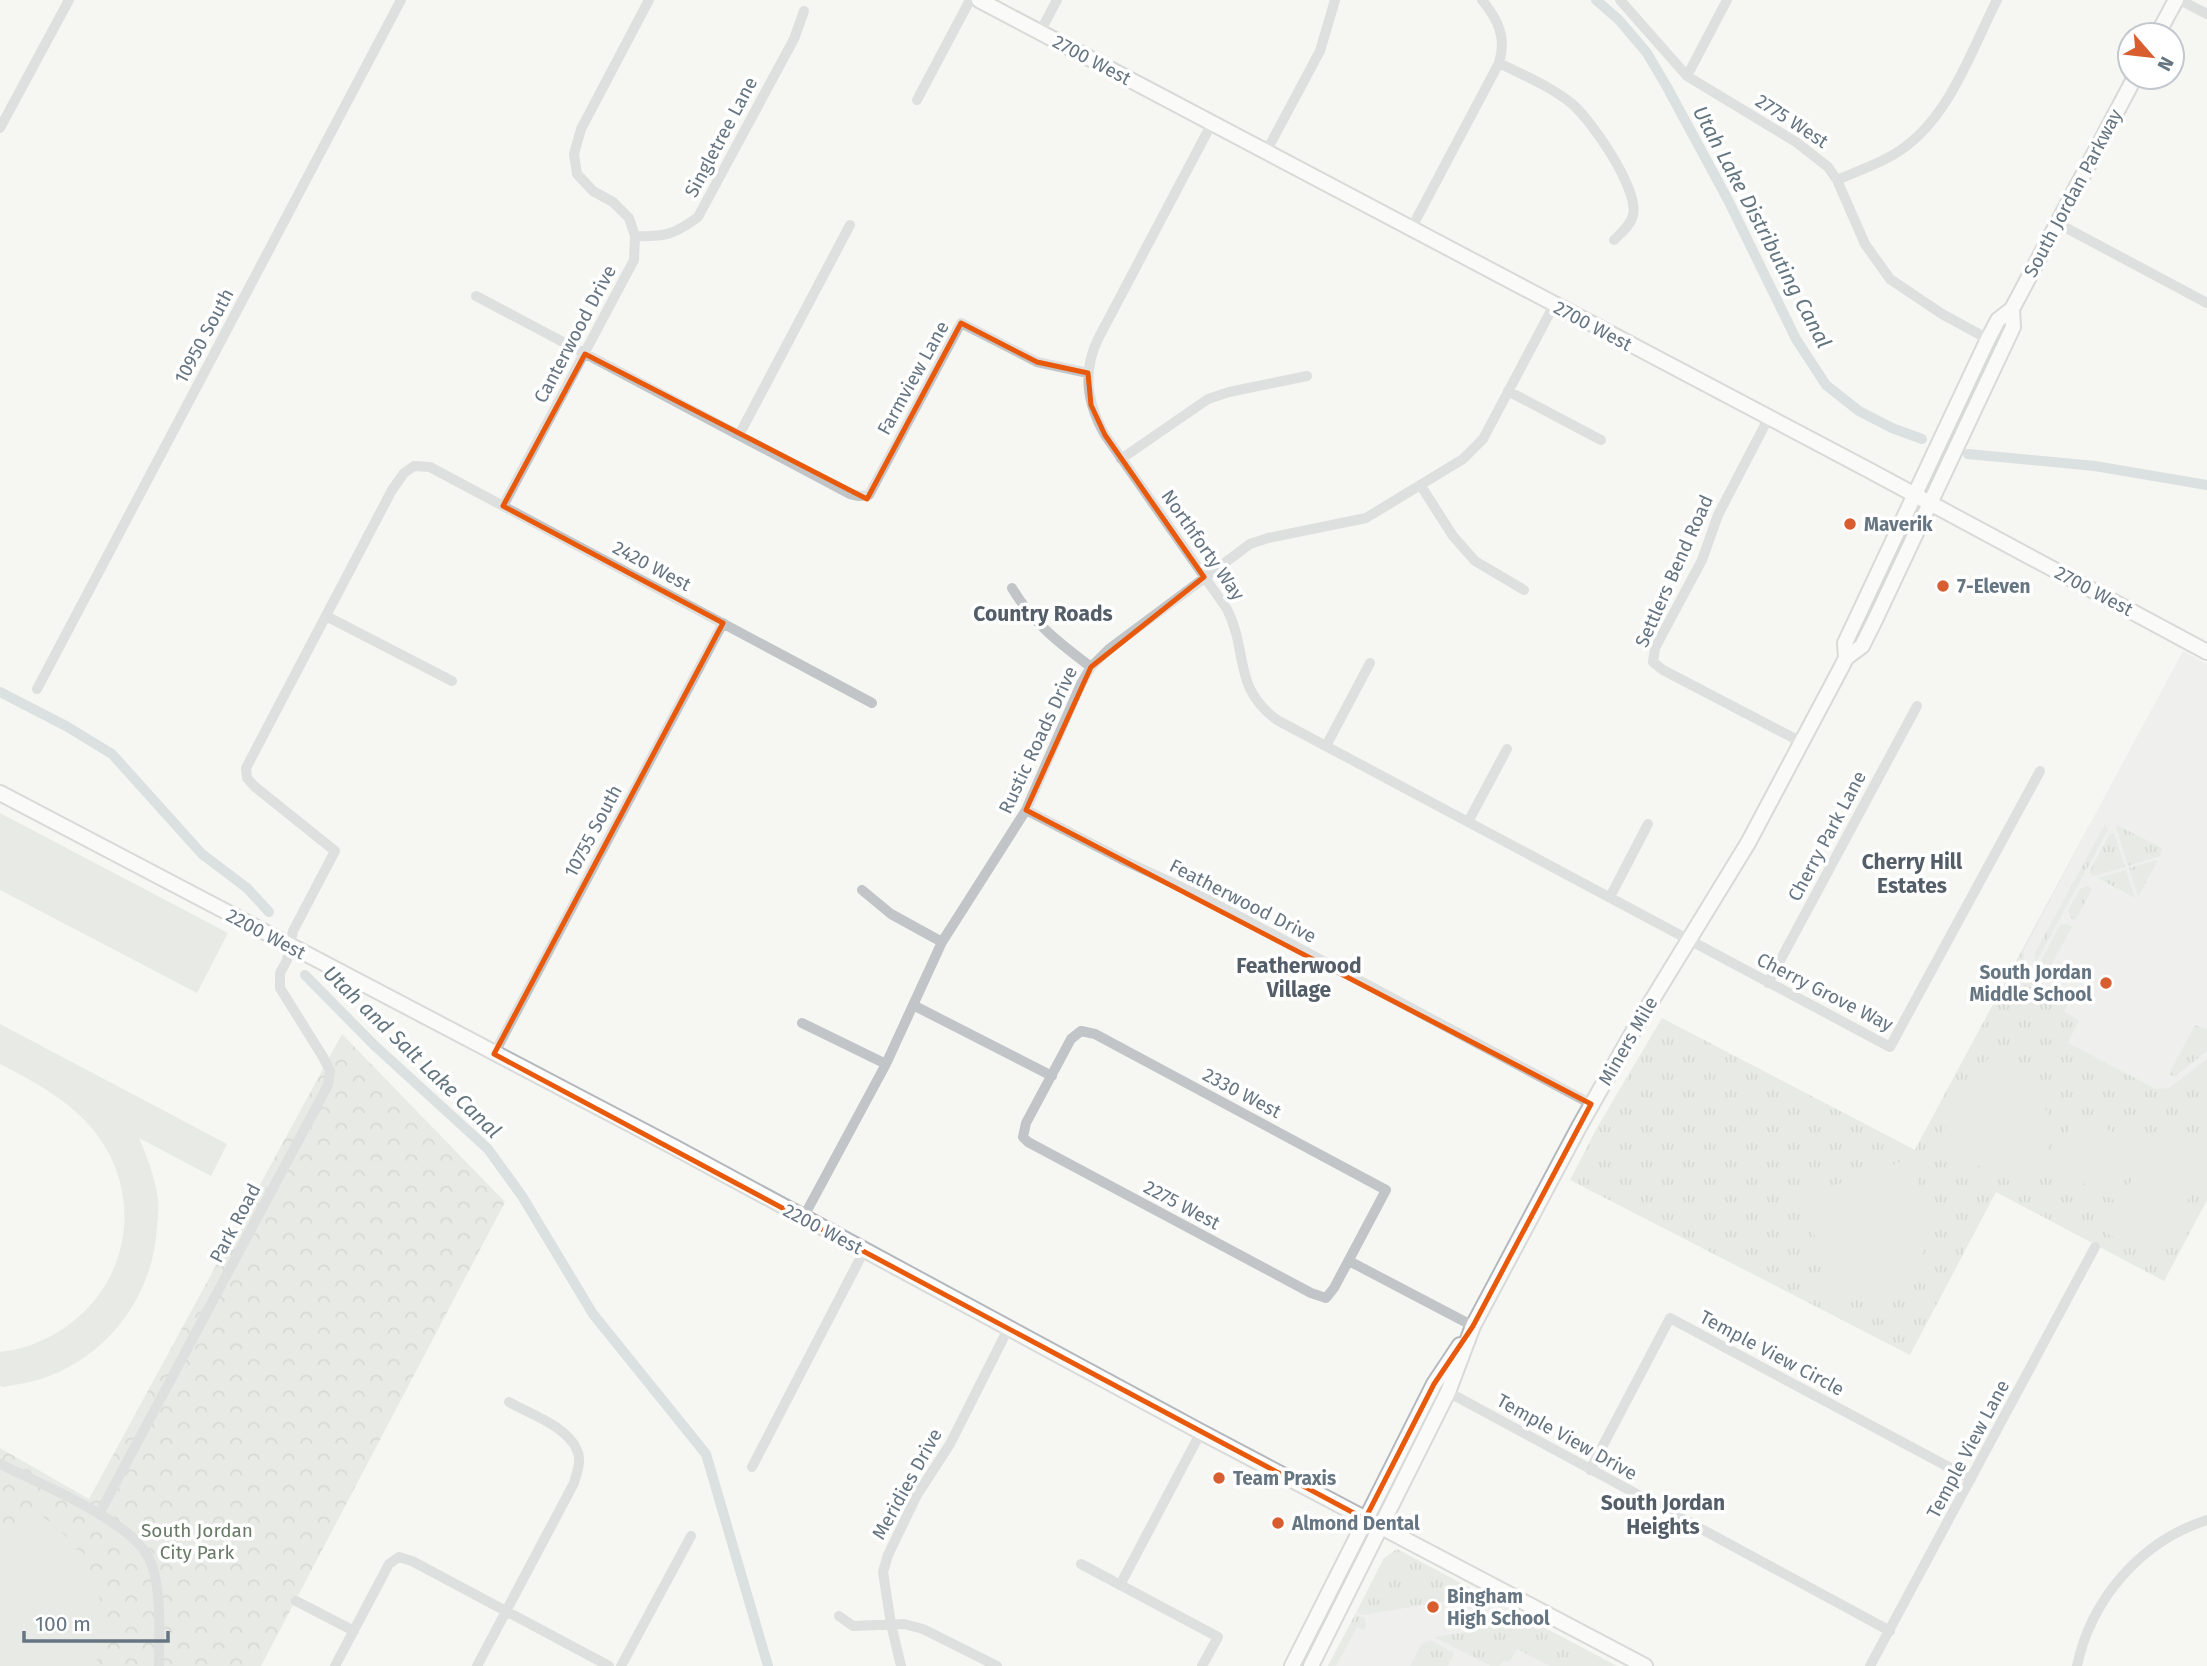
<svg xmlns="http://www.w3.org/2000/svg" width="2207" height="1666" font-family="'Fira Sans',sans-serif">
	<style>
		.built { fill: #e6e7e6 }
		.grass { fill: url(#grass-tufts) }
		.forest { fill: url(#forest-crowns) }
		.garden { fill: #d7ddd4 }
		.lines { fill: none; stroke-linecap: round; stroke-linejoin: round }
		.canal { stroke: #bbc5c9; stroke-width: 10 }
		.secondary-casing { stroke: #b4b8bc; stroke-width: 18 }
		.primary-casing { stroke: #b4b8bc; stroke-width: 18 }
		.street { stroke: #c1c5c8; stroke-width: 10 }
		.secondary { stroke: #fff; stroke-width: 14 }
		.primary { stroke: #fff; stroke-width: 14 }
		.marked { fill: none; stroke: #e8590c; stroke-width: 5; stroke-linejoin: round }
		.poi-dot { fill: #d95e2f; stroke: #fff; stroke-width: 2.5 }
		.labels { text-anchor: middle; dominant-baseline: central; stroke-width: 7; stroke-linejoin: round; paint-order: stroke }
		.street-label { font-size: 19px; fill: #667582; stroke: #fff }
		.poi-label { font-size: 19px; font-weight: bold; fill: #667582; stroke: #fff; text-anchor: start }
		.park-label { font-size: 19px; fill: #687a65; stroke: #fff }
		.water-label { font-size: 21px; font-style: italic; fill: #63767f; stroke: #fff }
		.neighbourhood-label { font-size: 21px; font-weight: bold; fill: #545e68; stroke: #fff }
	</style>
	<defs>
		<pattern id="grass-tufts" width="24" height="20" patternUnits="userSpaceOnUse" patternTransform="scale(1.75)"><rect width="24" height="20" fill="#d7ddd4"/><path d="M3 7l-1-3M5 7V3M7 7l1-3M15 17l-1-3M17 17v-4M19 17l1-3" fill="none" stroke="#b2b8b1"/></pattern>
		<pattern id="forest-crowns" width="20" height="18" patternUnits="userSpaceOnUse" patternTransform="scale(1.75)"><rect width="20" height="18" fill="#d7ddd4"/><path d="M2 6a3 3 0 1 1 6 0M12 15a3 3 0 1 1 6 0" fill="none" stroke="#b2b8b1"/></pattern>
	</defs>
	<rect width="100%" height="100%" fill="#f6f6f3"/>
	<path class="built" d="M2183,651l24,13v536l-43,81 -249,-132z
		M1397,1549l220,117h-289l56,-108z"/>
	<path class="grass" d="M2093,818l-69,132c-2,13 1,19 10,28l-3,8 36,19 -3,7 15,8 -11,23 88,46 13,-1 38,-29v141l-43,81 -168,-89 -86,163 -340,-175 28,-54 64,-108 253,132z
		M2105,824l3,6 -72,132 -1,-9z
		M2117,825l45,23 -2,8 -32,10 -12,-39z
		M2110,833h4l11,34 -31,9 -5,-3z
		M2157,860v2l-19,35 -9,-29z
		M2126,870l9,28 -37,-20z
		M2088,886l4,3 -17,32 -4,-3 -3,-8 12,-21z
		M2067,924l5,3 -25,45 -8,-7 21,-40z
		M2195,1025l12,4v22l-33,26 -5,-3z
		M1397,1549l73,39 -6,10 -101,17 -6,-3 27,-54z
		M1509,1609l108,57h-67l-33,-17 -7,12 -8,1 -3,4h-8l-57,-29c27,-5 58,-4 75,-28z
		M1355,1615l10,3 1,9 -3,3 -6,-3 -21,39h-8z
		M1430,1640l24,13 -6,13h-38l11,-21z"/>
	<path class="forest" d="M342,1034l163,168 -244,464h-261v-218l89,51z"/>
	<path class="garden" d="M0,813l228,120 -31,60 -197,-103z
		M0,1024l227,120 -16,32 -72,-38c8,19 16,39 19,61 1,8 0,18 -1,27 -3,69 -49,131 -116,153 -11,4 -25,5 -37,8l-4,-1v-34c12,-2 25,-4 36,-9 87,-35 116,-137 59,-211 -24,-31 -62,-51 -95,-68z
		M1988,1058l44,23 20,41 -5,36 -19,33 -87,-45 -2,-8z
		M2078,1113l64,35 -28,52 -64,-35z
		M2161,1125l46,25v14l-48,90 -7,3 -48,-25z
		M1909,1159l19,51 -5,48 -42,34 -48,12 -27,-101 6,-10z
		M24,1505c62,34 93,91 72,161h-75l-21,-11v-103z"/>
	<g class="lines">
		<path class="canal" d="M1596,0l23,20 28,33 20,34 61,113 68,139 30,46 33,26 33,17 30,11
			M1968,454l127,12 112,19
			M0,692l66,34 46,28 90,100 45,34 22,24
			M305,975l69,70 114,104 34,47 71,118 113,140 62,212"/>
		<defs>
			<path id="secondary" d="M979,0l884,467 344,185
				M0,793l674,354 527,285 444,234"/>
			<path id="primary" d="M2157,35l19,-35
				M1846,658l16,-12 14,-28 137,-291 -1,-18
				M1292,1666l142,-282 26,-39
				M1311,1666l137,-274 25,-66 106,-199 59,-104 110,-180 93,-175 5,-10 -1,-15 143,-304 10,-19 14,-11 123,-232"/>
		</defs>
		<use href="#secondary" class="secondary-casing"/>
		<use href="#primary" class="primary-casing"/>
		<path class="street" d="M1620,0l67,76 109,66 32,25 9,13 28,64 25,35 52,35 46,25
			M2180,0l27,14
			M1040,32l17,-32
			M1499,63c24,12 51,23 72,40 20,16 68,86 62,112 -2,10 -12,18 -19,25
			M1687,76l40,-76
			M917,100l53,-100
			M1212,123l-114,216c-16,33 -11,65 7,96l122,174c22,44 5,78 50,111l613,327 150,-276
			M0,128l69,-128
			M1266,152l54,-101 15,-51
			M1837,180c23,-10 48,-18 68,-33 46,-34 67,-98 92,-147
			M2057,223l150,80
			M1411,229l88,-166c8,-26 -1,-43 -17,-63
			M635,236c29,1 39,-1 63,-19l96,-178 10,-28
			M476,296l374,198 9,2 10,-1 92,-172 76,39 51,11
			M1508,391l93,49
			M1768,419l-50,96 -16,45 -47,88 -2,14 10,8 140,73
			M739,435l111,-210
			M1121,459l87,-60 21,-7 78,-16
			M1421,486l32,50 22,25 49,29
			M503,506l131,-246 1,-24 -6,-18 -16,-16 -20,-11 -16,-17 -3,-20 7,-25 68,-129
			M1012,588c20,34 47,55 79,79
			M326,616l126,65
			M37,689l364,-689
			M1326,746l44,-83
			M1026,810l99,51 78,36 388,207
			M1468,822l39,-73
			M862,890l29,24 51,28
			M1610,897l38,-73
			M1768,983l149,-277
			M913,1005l139,71
			M802,1023l84,41
			M1081,1031l14,3 291,156 -52,98 -8,10 -15,-5 -283,-151 -5,-5 3,-14 45,-84z
			M494,1054l229,-431
			M803,1218l83,-154 56,-122 84,-132 55,-126 10,-17 18,-18 141,-105 18,-6 98,-20 97,-59 20,-20 71,-134
			M1349,1261l124,65
			M1448,1392l442,239
			M0,1464c39,20 137,58 151,99 11,28 8,73 8,103
			M752,1467l112,-216
			M1590,1470l80,-152 301,161
			M99,1514l229,-429 2,-14 -7,-14 -43,-69v-15l7,-13 6,-29 42,-80 -81,-65 -7,-8 -1,-10 146,-278 12,-17 10,-7 16,1 442,236
			M1081,1564l137,73 -16,29
			M1120,1585l81,-153
			M296,1601l58,30
			M839,1616l14,10 51,-2 19,5 74,37
			M335,1666l54,-102 10,-7 13,4 197,105
			M477,1666l97,-183c3,-11 8,-23 3,-33 -10,-24 -47,-36 -68,-48
			M621,1666l70,-130
			M901,1666l-10,-42 -8,-52 5,-17 29,-60 33,-51 58,-115
			M1870,1666l225,-419
			M2077,1666c14,-67 64,-125 130,-146"/>
		<use href="#secondary" class="secondary"/>
		<use href="#primary" class="primary"/>
	</g>
	<path d="M0 0H2207V1666H0ZM961,323l76,39 51,11 3,32 14,30 99,142 -113,90 -65,143 565,294 -118,222 -39,58 -69,135 -871,-465 229,-431 -220,-117 82,-152 282,145z" fill="#f6f6f3" fill-opacity=".55" fill-rule="evenodd"/>
	<path class="marked" d="M961,323l76,39 51,11 3,32 14,30 99,142 -113,90 -65,143 565,294 -118,222 -39,58 -69,135 -871,-465 229,-431 -220,-117 82,-152 282,145z"/>
	<g class="poi-dot">
		<circle cx="1850" cy="524" r="7"/>
		<circle cx="1943" cy="586" r="7"/>
		<circle cx="2106" cy="983" r="7"/>
		<circle cx="1219" cy="1478" r="7"/>
		<circle cx="1278" cy="1523" r="7"/>
		<circle cx="1433" cy="1607" r="7"/>
	</g>
	<g class="labels">
		<g class="street-label">
			<text transform="translate(1092 60) rotate(28)">2700 West</text>
			<text transform="translate(1792 121) rotate(33)">2775 West</text>
			<text transform="translate(721 137) rotate(-62)">Singletree Lane</text>
			<text transform="translate(2073 193) rotate(-62)">South Jordan Parkway</text>
			<text transform="translate(1593 326) rotate(28)">2700 West</text>
			<text transform="translate(575 334) rotate(-62)">Canterwood Drive</text>
			<text transform="translate(204 336) rotate(-62)">10950 South</text>
			<text transform="translate(913 378) rotate(-61)">Farmview Lane</text>
			<text transform="translate(1203 545) rotate(55)">Northforty Way</text>
			<text transform="translate(652 566) rotate(28)">2420 West</text>
			<text transform="translate(1674 571) rotate(-66)">Settlers Bend Road</text>
			<text transform="translate(2094 591) rotate(28)">2700 West</text>
			<text transform="translate(1038 740) rotate(-65)">Rustic Roads Drive</text>
			<text transform="translate(593 831) rotate(-62)">10755 South</text>
			<text transform="translate(1827 836) rotate(-62)">Cherry Park Lane</text>
			<text transform="translate(1243 901) rotate(27)">Featherwood Drive</text>
			<text transform="translate(266 934) rotate(28)">2200 West</text>
			<text transform="translate(1825 992) rotate(27)">Cherry Grove Way</text>
			<text transform="translate(1628 1041) rotate(-60)">Miners Mile</text>
			<text transform="translate(1242 1093) rotate(28)">2330 West</text>
			<text transform="translate(1182 1205) rotate(28)">2275 West</text>
			<text transform="translate(235 1223) rotate(-62)">Park Road</text>
			<text transform="translate(823 1229) rotate(28)">2200 West</text>
			<text transform="translate(1772 1353) rotate(28)">Temple View Circle</text>
			<text transform="translate(1567 1437) rotate(29)">Temple View Drive</text>
			<text transform="translate(1968 1449) rotate(-62)">Temple View Lane</text>
			<text transform="translate(907 1484) rotate(-61)">Meridies Drive</text>
		</g>
		<g class="poi-label">
			<text x="1864" y="524">Maverik</text>
			<text x="1957" y="586">7-Eleven</text>
			<text x="2092" y="972" text-anchor="end">South Jordan<tspan x="2092" dy="22">Middle School</tspan></text>
			<text x="1233" y="1478">Team Praxis</text>
			<text x="1292" y="1523">Almond Dental</text>
			<text x="1447" y="1596">Bingham<tspan x="1447" dy="22">High School</tspan></text>
		</g>
		<g class="park-label">
			<text x="197" y="1530">South Jordan<tspan x="197" dy="22">City Park</tspan></text>
		</g>
		<g class="water-label">
			<text transform="translate(1762 227) rotate(62)">Utah Lake Distributing Canal</text>
			<text transform="translate(412 1052) rotate(44)">Utah and Salt Lake Canal</text>
		</g>
		<g class="neighbourhood-label">
			<text x="1043" y="614">Country Roads</text>
			<text x="1912" y="862">Cherry Hill<tspan x="1912" dy="24">Estates</tspan></text>
			<text x="1299" y="966">Featherwood<tspan x="1299" dy="24">Village</tspan></text>
			<text x="1663" y="1503">South Jordan<tspan x="1663" dy="24">Heights</tspan></text>
		</g>
	</g>
	<g transform="translate(2151 56) rotate(118)"><circle r="33" fill="#ffffff" stroke="#c2c8cd" stroke-width="2"/>
	<path d="M0-5L12 26L0 18L-12 26Z" fill="#d95e2f"/>
	<text y="-10" font-size="19" font-weight="bold" text-anchor="middle" fill="#667582">N</text>
	</g>
	<path d="M24 1631v10h144v-10" fill="none" stroke="#667582" stroke-width="3.5"/>
	<text x="35" y="1631" font-size="21" fill="#667582" stroke="#ffffff" stroke-width="5" paint-order="stroke">100 m</text>
</svg>
